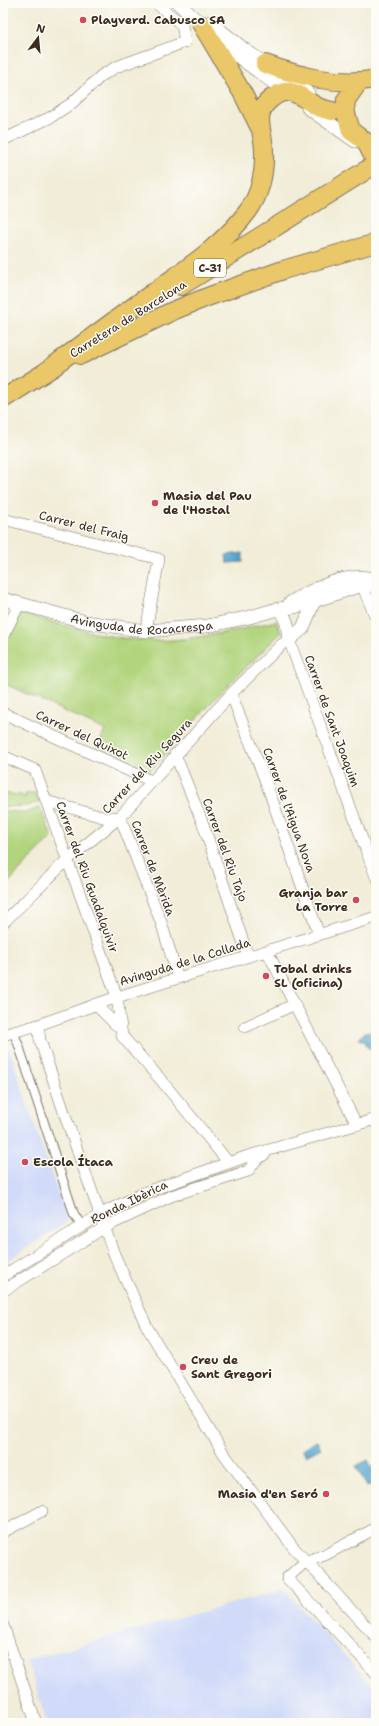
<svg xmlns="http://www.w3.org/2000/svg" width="379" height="1726" font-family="'Shantell Sans',sans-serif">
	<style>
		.built { fill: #d0daf9 }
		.green { fill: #b1d47c; stroke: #767f4d }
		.water { fill: #52a4cd; stroke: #466776 }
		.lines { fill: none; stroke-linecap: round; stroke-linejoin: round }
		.pedestrian-casing { stroke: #7b6e5f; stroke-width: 10 }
		.minor-casing { stroke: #7b6e5f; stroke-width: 12 }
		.tertiary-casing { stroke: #7b6e5f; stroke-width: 14 }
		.trunk-casing { stroke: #7b6e5f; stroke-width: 20 }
		.pedestrian { stroke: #fff; stroke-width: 8 }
		.minor { stroke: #fff; stroke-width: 11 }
		.tertiary { stroke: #fff; stroke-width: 13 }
		.trunk { stroke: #eac769; stroke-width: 18 }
		.poi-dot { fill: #d1495b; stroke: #fdfcf7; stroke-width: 1.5 }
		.labels { text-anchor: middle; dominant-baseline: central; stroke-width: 3; stroke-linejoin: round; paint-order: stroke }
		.shield { fill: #fdfcf7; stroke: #75695f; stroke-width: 1 }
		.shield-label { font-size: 11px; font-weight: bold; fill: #3b2a1e }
		.poi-label { font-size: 12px; font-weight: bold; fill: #3b2a1e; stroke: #fdfcf7; text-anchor: start }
		.street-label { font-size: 12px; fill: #3b2a1e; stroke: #fdfcf7 }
	</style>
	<rect width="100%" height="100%" fill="#fdfcf7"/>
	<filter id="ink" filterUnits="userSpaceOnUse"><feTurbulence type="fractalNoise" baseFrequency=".025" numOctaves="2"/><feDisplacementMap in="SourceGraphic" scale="8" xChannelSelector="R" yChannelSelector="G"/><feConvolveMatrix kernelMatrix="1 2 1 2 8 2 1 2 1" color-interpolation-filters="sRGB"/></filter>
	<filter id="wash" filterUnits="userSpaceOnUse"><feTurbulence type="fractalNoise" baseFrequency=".012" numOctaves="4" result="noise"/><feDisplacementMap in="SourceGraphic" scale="16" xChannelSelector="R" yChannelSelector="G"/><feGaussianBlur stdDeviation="0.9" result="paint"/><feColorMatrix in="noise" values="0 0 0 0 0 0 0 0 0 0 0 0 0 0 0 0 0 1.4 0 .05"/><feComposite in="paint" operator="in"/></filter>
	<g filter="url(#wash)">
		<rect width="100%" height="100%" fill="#f1edd8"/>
		<path class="built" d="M9,1047l18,57 41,117 -65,43v-212z
			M284,1589l92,101v33h-329l-20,-63z"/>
		<path class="green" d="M20,613c49,14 102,31 153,27 35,-3 69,-11 103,-19l5,12 -60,59 -74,82 -51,-23 9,-21 -102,-47v-37z
			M3,793l17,2 5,2 1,-4h9l5,9 -13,4 -24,1z
			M40,807l12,30 -49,51v-77l25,1z
			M244,1165l1,2 -76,23 -58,28h-4v-2l59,-27z"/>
		<path class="water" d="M243,553v9l-16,1 -1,-8z
			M365,1032h5l4,15 -2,2 -4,-1 -4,-8h-2l-3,-1z
			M317,1441l4,7 -15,8 -4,-7z
			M368,1460l8,17v6l-9,4 -11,-21z"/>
	</g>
	<g filter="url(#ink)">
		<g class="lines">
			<defs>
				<path id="pedestrian" d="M13,1031l6,15 55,168 8,12"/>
				<path id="minor" d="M3,140l48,-23 21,-14 29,-27 15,-9 69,-25 -3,-17 -26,-22
					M3,519l156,40 -13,72
					M358,579l4,6 14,33
					M3,636l17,-33
					M231,694l35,88 53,153
					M3,713l148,68
					M175,754l28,70 45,132
					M3,756l32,14 82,227 5,39 39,44 68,83
					M46,801l60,17 14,-1 41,105 17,56
					M3,923l64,-63 53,-43 111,-123 51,-50 7,-4 87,237
					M267,951l90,174
					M95,1004l20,20 6,3
					M38,1025l2,15 28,84 46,130 33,73 77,127 69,93 83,90
					M245,1027l48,-22
					M3,1035l35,-10 79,-28 259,-80
					M3,1276l98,-62 45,-22 102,-36 128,-37
					M3,1291l102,-64 66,-31 77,-25 8,-11 9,-6
					M376,1528l-49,26 -22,8 -18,16 89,95
					M3,1532l39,-21
					M3,1625l33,98"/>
				<g id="tertiary">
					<path d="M178,3l46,43 66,49"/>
					<path d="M210,22l35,28 63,43"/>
					<path d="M308,108l47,33"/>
					<path id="s1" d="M3,599l83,23 60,9 61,-5 43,-9 24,-7 24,-4 64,-21h14"/>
					<path d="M290,603c23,-14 59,-33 86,-23"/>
					<path d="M280,609l7,14 2,17"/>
					<path d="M289,640l14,-12 13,-32"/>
				</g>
				<path id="trunk" d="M202,25l41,69 17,34
					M265,64c36,13 73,22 111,15
					M358,83l-12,17 -1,10 6,21 15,11 6,12
					M181,286l195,-122
					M81,355l94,-45 35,-14 73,-26 93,-27
					M44,373c36,-27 73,-55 110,-81 33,-24 69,-47 94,-81 12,-16 17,-39 16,-60 0,-19 -13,-38 8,-53 20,-15 30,1 46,9 4,2 10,3 14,4
					M3,399l52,-33"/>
			</defs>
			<use href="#pedestrian" class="pedestrian-casing"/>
			<use href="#minor" class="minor-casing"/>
			<use href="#tertiary" class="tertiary-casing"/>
			<use href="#trunk" class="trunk-casing"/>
			<use href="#pedestrian" class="pedestrian"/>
			<use href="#minor" class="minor"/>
			<use href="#tertiary" class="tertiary"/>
			<use href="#trunk" class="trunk"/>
		</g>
	</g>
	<g class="poi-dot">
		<circle cx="83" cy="20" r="4"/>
		<circle cx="155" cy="503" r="4"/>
		<circle cx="356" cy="900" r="4"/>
		<circle cx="266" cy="976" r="4"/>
		<circle cx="25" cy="1162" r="4"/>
		<circle cx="183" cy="1367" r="4"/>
		<circle cx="326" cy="1494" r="4"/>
	</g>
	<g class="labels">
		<rect class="shield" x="194" y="259" width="32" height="18" rx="3"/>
		<g class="shield-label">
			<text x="210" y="268">C-31</text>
		</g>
		<g class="poi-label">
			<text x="91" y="20">Playverd. Cabusco SA</text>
			<text x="163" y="496">Masia del Pau<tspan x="163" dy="14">de l'Hostal</tspan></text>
			<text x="348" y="893" text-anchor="end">Granja bar<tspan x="348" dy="14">La Torre</tspan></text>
			<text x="274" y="969">Tobal drinks<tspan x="274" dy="14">SL (oficina)</tspan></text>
			<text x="33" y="1162">Escola Ítaca</text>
			<text x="191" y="1360">Creu de<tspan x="191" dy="14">Sant Gregori</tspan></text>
			<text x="318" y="1494" text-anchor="end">Masia d'en Seró</text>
		</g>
		<g class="street-label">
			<text transform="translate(128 319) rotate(-32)">Carretera de Barcelona</text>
			<text transform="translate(84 526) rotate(14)">Carrer del Fraig</text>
			<text stroke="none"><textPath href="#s1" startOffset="142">Avinguda de Rocacrespa</textPath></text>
			<text transform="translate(332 721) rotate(70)">Carrer de Sant Joaquim</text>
			<text transform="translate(82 735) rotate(25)">Carrer del Quixot</text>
			<text transform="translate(147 766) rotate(-47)">Carrer del Riu Segura</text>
			<text transform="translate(289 810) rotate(70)">Carrer de l'Aigua Nova</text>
			<text transform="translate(225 850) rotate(70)">Carrer del Riu Tajo</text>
			<text transform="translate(153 868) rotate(69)">Carrer de Mèrida</text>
			<text transform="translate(87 877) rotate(70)">Carrer del Riu Guadalquivir</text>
			<text transform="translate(185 962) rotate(-17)">Avinguda de la Collada</text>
			<text transform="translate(129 1202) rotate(-26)">Ronda Ibèrica</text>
		</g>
	</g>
	<rect width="379" height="1726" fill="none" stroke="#fdfcf7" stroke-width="16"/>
	<g transform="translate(38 38) rotate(16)" stroke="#fdfcf7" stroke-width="3" paint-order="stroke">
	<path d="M0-3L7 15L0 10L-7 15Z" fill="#3b2a1e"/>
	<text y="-6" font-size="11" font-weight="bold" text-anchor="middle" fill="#3b2a1e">N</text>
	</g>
</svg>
